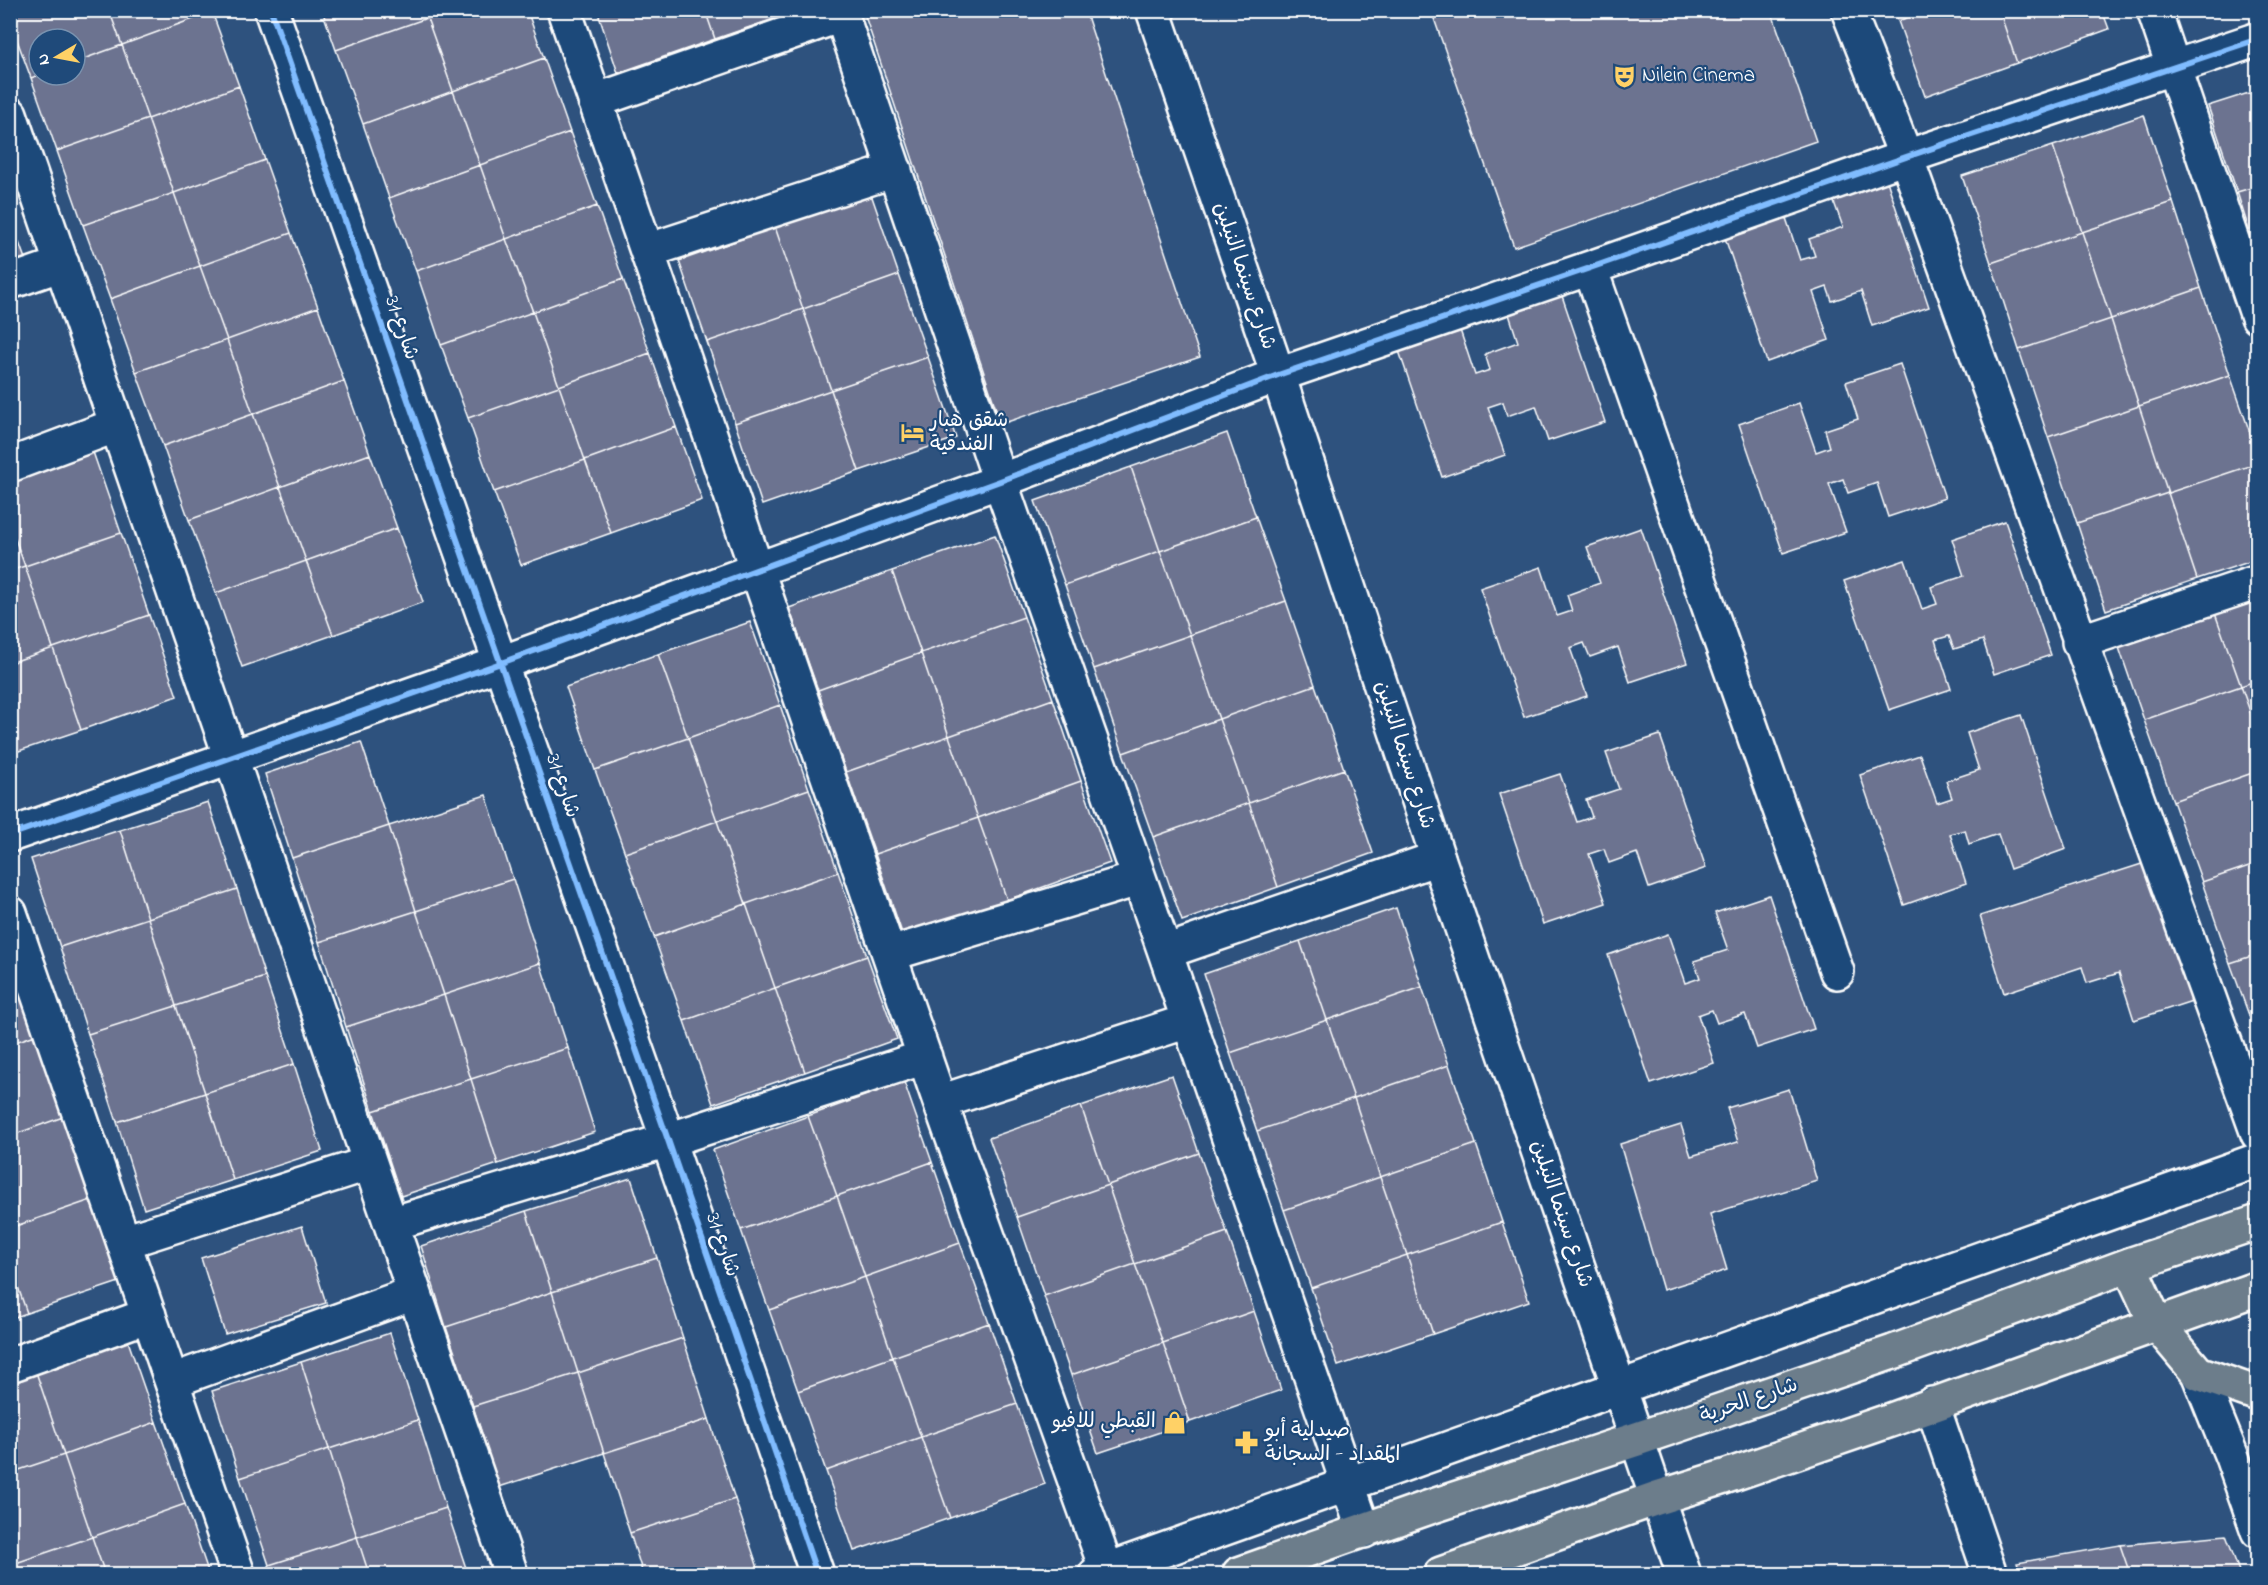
<svg xmlns="http://www.w3.org/2000/svg" width="2268" height="1585" font-family="'Indie Flower','Playpen Sans Arabic',sans-serif">
	<style>
		.building { fill: #6c7390; stroke: #fff; stroke-width: 1.5 }
		.lines { fill: none; stroke-linecap: round; stroke-linejoin: round }
		.minor-casing { stroke: #fff; stroke-width: 38 }
		.tertiary-casing { stroke: #fff; stroke-width: 38 }
		.primary-casing { stroke: #fff; stroke-width: 38 }
		.minor { stroke: #1f4a7a; stroke-width: 33 }
		.tertiary { stroke: #1f4a7a; stroke-width: 33 }
		.primary { stroke: #6c7d8b; stroke-width: 33 }
		.cycleway-casing { stroke: #1f4a7a; stroke-width: 10 }
		.cycleway { stroke: #80bcff; stroke-width: 6 }
		.labels { text-anchor: middle; dominant-baseline: central; stroke-width: 4.5; stroke-linejoin: round; paint-order: stroke }
		.poi-label { font-size: 21px; fill: #fff; stroke: #1f4a7a; text-anchor: start }
		.street-label { font-size: 21px; fill: #fff; stroke: #1f4a7a }
	</style>
	<rect width="100%" height="100%" fill="#2e527e"/>
	<filter id="ink" filterUnits="userSpaceOnUse"><feTurbulence type="fractalNoise" baseFrequency=".0167" numOctaves="2"/><feDisplacementMap in="SourceGraphic" scale="12" xChannelSelector="R" yChannelSelector="G"/><feConvolveMatrix kernelMatrix="1 2 1 2 8 2 1 2 1" color-interpolation-filters="sRGB"/></filter>
	<g filter="url(#ink)">
		<path class="building" d="M10,10h99l13,35 -47,17v-23h-36v36l-8,3 -21,-57z
			M109,10h102l1,2 -90,33z
			M322,10h102l3,8 -91,32z
			M424,10h23l-20,8z
			M447,10h80l17,48 -91,33 -26,-73z
			M597,10h108l10,29 -97,34z
			M705,10h95l-85,29z
			M863,10h222l115,347 -199,67z
			M1431,10h340l45,131 -302,106z
			M1894,10h34l-30,11z
			M1928,10h71l18,53 -92,33 -27,-75z
			M1999,10h103l7,19 -92,34z
			M212,12l27,74 -91,33 -26,-74z
			M427,18l26,73 -90,33 -27,-74z
			M122,45l26,74 -91,32 -26,-73 8,-3h36v-13z
			M544,58l26,74 -90,33 -27,-74z
			M239,86l26,74 -91,33 -26,-74z
			M2258,90v96l-21,6 -29,-86z
			M453,91l27,74 -91,33 -26,-74z
			M2144,115l29,87 -91,30 -29,-86z
			M148,119l26,74 -91,32 -26,-74z
			M570,132l27,74 -91,33 -26,-74z
			M2053,146l29,86 -91,31 -29,-87z
			M265,160l26,73 -91,33 -26,-73z
			M480,165l26,74 -90,32 -27,-73z
			M1884,172l45,135 -57,19 -11,-35 -29,10 -5,-14 -14,5 16,48 -62,22 -44,-130 61,-20 16,48 15,-4 -6,-17 34,-12 -13,-36z
			M2258,186v72l-21,-66z
			M174,193l26,73 -90,33 -27,-74z
			M871,194l28,81 -96,34 -28,-82z
			M2173,202l28,86 -90,31 -29,-87z
			M597,206l26,73 -90,33 -27,-73z
			M10,218l18,49 -18,6z
			M775,227l28,82 -96,33 -28,-81z
			M2082,232l29,87 -92,31 -28,-87z
			M291,233l27,74 -91,33 -27,-74z
			M506,239l27,73 -92,33 -25,-74z
			M200,266l27,74 -91,32 -26,-73z
			M899,275l29,82 -97,33 -28,-81z
			M623,279l27,74 -91,33 -26,-74z
			M1559,287l46,135 -57,19 -12,-35 -29,10 -4,-14 -15,5 17,48 -63,22 -44,-129 61,-21 16,48 15,-5 -5,-16 33,-12 -12,-37z
			M2201,288l29,87 -91,31 -28,-87z
			M318,307l26,74 -91,33 -26,-74z
			M803,309l28,81 -96,33 -28,-81z
			M533,312l26,74 -91,32 -27,-73z
			M2111,319l28,87 -91,31 -29,-87z
			M227,340l26,74 -90,32 -27,-74z
			M650,353l26,74 -91,33 -26,-74z
			M928,357l28,81 -97,33 -28,-81z
			M1900,364l45,134 -57,19 -11,-34 -29,10 -5,-14 -14,5 17,48 -63,21 -44,-129 60,-21 17,49 14,-5 -5,-17 33,-11 -12,-37z
			M2230,375l28,81v7l-90,30 -29,-87z
			M344,381l26,73 -90,33 -27,-73z
			M559,386l26,74 -91,32 -26,-74z
			M831,390l28,81 -97,34 -27,-82z
			M2139,406l29,87 -91,30 -29,-86z
			M253,414l27,73 -91,33 -26,-74z
			M676,427l26,73 -91,33 -26,-73z
			M1227,433l29,84 -96,34 -29,-84z
			M93,452l28,81 -96,33 -15,-41v-44z
			M370,454l27,74 -91,33 -26,-74z
			M585,460l26,73 -90,32 -27,-73z
			M2258,463v96l-61,20 -29,-86z
			M1131,467l29,84 -95,34 -30,-84z
			M280,487l26,74 -90,32 -27,-73z
			M2168,493l29,86 -91,31 -29,-87z
			M1256,517l30,84 -96,34 -30,-84z
			M2005,521l46,134 -57,19 -11,-34 -29,9 -5,-13 -14,4 16,49 -62,21 -45,-129 61,-21 17,49 15,-5 -6,-17 33,-11 -12,-37z
			M10,525l15,41 -15,5z
			M397,528l26,74 -90,33 -27,-74z
			M1641,528l46,135 -57,19 -12,-35 -28,10 -6,-14 -14,5 17,48 -63,21 -44,-129 61,-21 16,49 15,-5 -5,-16 33,-12 -13,-36z
			M121,533l28,82 -96,33 -28,-82z
			M995,535l29,82 -103,36 -29,-82z
			M1160,551l30,84 -96,34 -29,-84z
			M306,561l27,74 -91,32 -26,-74z
			M25,566l28,82 -43,15v-92z
			M892,571l29,82 -103,37 -29,-82z
			M2258,588v92l-17,6 -29,-81z
			M1286,601l29,84 -96,34 -29,-84z
			M2212,605l29,81 -97,34 -28,-81z
			M149,615l28,81 -96,34 -28,-82z
			M1024,617l29,82 -104,37 -28,-83z
			M750,622l30,83 -92,33 -30,-84z
			M1190,635l29,84 -96,34 -29,-84z
			M53,648l28,82 -71,24v-91z
			M921,653l28,83 -103,36 -28,-82z
			M658,654l30,84 -93,32 -29,-83z
			M2258,680v54l-17,-48z
			M1315,685l29,84 -95,34 -30,-84z
			M2241,686l17,48v37l-85,30 -29,-81z
			M1053,699l28,82 -103,37 -29,-82z
			M780,705l29,84 -92,32 -29,-83z
			M2021,715l45,134 -56,20 -12,-35 -29,10 -4,-14 -15,4 16,49 -62,22 -44,-130 60,-20 17,48 15,-5 -6,-17 33,-11 -12,-37z
			M1219,719l30,84 -96,34 -30,-84z
			M1660,735l46,133 -57,20 -12,-35 -28,10 -5,-14 -15,5 17,49 -63,21 -44,-130 61,-20 17,48 15,-5 -6,-17 33,-11 -13,-36z
			M949,736l29,82 -103,36 -29,-82z
			M688,738l29,83 -92,32 -30,-83z
			M361,742l28,84 -97,32 -27,-84z
			M1344,769l29,84 -95,34 -29,-84z
			M2258,771v92l-56,19 -29,-81z
			M1081,781l29,82 -103,37 -29,-82z
			M809,789l29,83 -92,32 -29,-83z
			M486,795l27,84 -97,32 -27,-85z
			M208,802l29,87 -89,29 -28,-88z
			M1249,803l29,84 -96,34 -29,-84z
			M978,818l29,82 -104,36 -28,-82z
			M717,821l29,83 -92,33 -29,-84z
			M389,826l27,85 -97,31 -27,-84z
			M120,830l28,88 -88,29 -29,-88z
			M2148,862l44,139 -58,19 -15,-47 -32,10 -5,-16 -78,26 -24,-77z
			M2258,863v91l-28,9 -28,-81z
			M838,872l29,84 -92,32 -29,-84z
			M513,879l27,84 -96,32 -28,-84z
			M237,889l28,88 -89,29 -28,-88z
			M1769,895l45,134 -57,19 -12,-34 -28,9 -5,-13 -14,5 16,48 -63,21 -43,-129 60,-21 17,49 15,-5 -6,-17 34,-11 -13,-37z
			M746,904l29,84 -91,33 -30,-84z
			M1396,908l26,79 -95,33 -27,-79z
			M416,911l28,84 -98,32 -27,-85z
			M148,918l28,88 -88,28 -28,-87z
			M1300,941l27,79 -97,33 -26,-79z
			M2258,954v86l-28,-77z
			M867,956l30,83 -92,33 -30,-84z
			M540,963l28,85 -97,31 -27,-84z
			M10,965l25,70 -25,9z
			M265,977l29,87 -89,29 -29,-87z
			M1422,987l27,78 -95,33 -27,-78z
			M775,988l30,84 -92,32 -29,-83z
			M444,995l27,84 -98,32 -27,-84z
			M176,1006l29,87 -88,29 -29,-88z
			M1327,1020l27,78 -97,33 -27,-78z
			M35,1035l28,82 -53,19v-92z
			M568,1048l27,84 -97,32 -27,-85z
			M294,1064l28,87 -89,29 -28,-87z
			M1449,1065l27,79 -96,33 -26,-79z
			M1172,1075l27,78 -91,32 -27,-79z
			M471,1079l27,85 -97,32 -28,-85z
			M904,1082l28,80 -95,34 -29,-80z
			M1789,1089l28,92 -107,33 17,56 -64,20 -43,-146 61,-19 10,31 47,-14 -11,-34z
			M205,1093l28,87 -89,29 -27,-87z
			M1354,1098l26,79 -96,33 -27,-79z
			M1081,1106l27,79 -91,32 -28,-79z
			M808,1116l29,80 -96,34 -28,-80z
			M63,1117l28,83 -81,28v-92z
			M1476,1144l26,78 -95,33 -27,-78z
			M1199,1153l28,79 -92,32 -27,-79z
			M932,1162l28,81 -95,34 -28,-81z
			M1380,1177l27,78 -96,33 -27,-78z
			M631,1178l26,80 -105,34 -26,-81z
			M1108,1185l27,79 -91,32 -27,-79z
			M837,1196l28,81 -96,33 -28,-80z
			M91,1200l28,82 -92,31 -17,-49v-36z
			M526,1211l26,81 -106,35 -25,-81z
			M1502,1222l27,79 -96,33 -26,-79z
			M302,1226l24,77 -101,31 -24,-76z
			M1227,1232l27,79 -91,32 -28,-79z
			M960,1243l29,80 -96,34 -28,-80z
			M1407,1255l26,79 -95,32 -27,-78z
			M657,1258l26,80 -105,35 -26,-81z
			M10,1264l17,49 -17,6z
			M1135,1264l28,79 -92,32 -27,-79z
			M865,1277l28,80 -95,34 -29,-81z
			M552,1292l26,81 -105,33 -27,-79z
			M1254,1311l27,79 -91,32 -27,-79z
			M989,1323l28,81 -96,33 -28,-80z
			M390,1333l28,87 -89,29 -28,-87z
			M683,1338l26,81 -105,34 -26,-80z
			M128,1341l28,81 -92,33 -28,-83z
			M1163,1343l27,79 -92,31 -27,-78z
			M893,1357l28,80 -95,34 -28,-80z
			M301,1362l28,87 -89,29 -28,-87z
			M36,1372l28,83 -54,18v-92z
			M578,1373l26,80 -105,34 -26,-81z
			M1017,1404l28,80 -95,34 -29,-81z
			M709,1419l26,80 -105,34 -26,-80z
			M418,1420l28,88 -89,29 -28,-88z
			M156,1422l29,82 -93,33 -28,-82z
			M921,1437l29,81 -96,33 -28,-80z
			M329,1449l28,88 -88,28 -29,-87z
			M64,1455l28,82 -82,28v-92z
			M735,1499l25,75h-117l-13,-41z
			M185,1504l24,70h-104l-13,-37z
			M446,1508l22,66h-99l-12,-37z
			M2226,1535l14,39h-110l-10,-29z
			M92,1537l13,37h-95v-9z
			M357,1537l12,37h-97l-3,-9z
			M2120,1545l10,29h-109l-4,-11z"/>
		<g class="lines">
			<defs>
				<path id="minor" d="M271,10l397,1130 149,434
					M564,10l376,1092 167,469
					M840,10l160,471 165,471 199,579
					M1848,10l58,147 352,977
					M2154,10l104,307
					M595,101l246,-86
					M10,114l501,1460
					M647,251l248,-81
					M1590,268l247,704
					M10,282l52,-18
					M10,465l107,-40
					M2079,642l179,-60
					M10,835l491,-172 499,-182 278,-106 312,-107 316,-111 352,-118
					M10,913l228,661
					M1165,952l273,-94
					M890,954l248,-75
					M940,1102l248,-81
					M391,1224l277,-84 257,-83
					M124,1242l246,-79
					M10,1365l139,-50
					M2198,1373l34,84 26,74
					M172,1381l242,-88
					M1932,1404l58,170
					M1657,1498l27,76"/>
				<path id="tertiary" d="M1153,10l125,365 160,483 219,640
					M1096,1574l1162,-414"/>
				<path id="primary" d="M2129,1265l27,58 42,50 60,21
					M1239,1574l188,-66 210,-69 256,-87 236,-87 129,-43
					M1441,1574l216,-76 67,-21 167,-57 367,-132"/>
			</defs>
			<use href="#minor" class="minor-casing"/>
			<use href="#tertiary" class="tertiary-casing"/>
			<use href="#primary" class="primary-casing"/>
			<use href="#minor" class="minor"/>
			<use href="#tertiary" class="tertiary"/>
			<use href="#primary" class="primary"/>
			<defs>
				<path id="cycleway" d="M271,10l397,1130 149,434
					M10,835l491,-172 499,-182 278,-106 312,-107 316,-111 352,-118"/>
			</defs>
			<use href="#cycleway" class="cycleway-casing"/>
			<use href="#cycleway" class="cycleway"/>
		</g>
	</g>
	<defs>
		<symbol id="theatre-bare" viewBox="-9 -9 18 18"><path d="M-5-5.5Q0-4 5-5.5V0Q5 5 0 6Q-5 5-5 0ZM-3.3-2.5H-1v1.5H-3.3ZM1-2.5H3.3v1.5H1ZM-2.8 1Q0 5.5 2.8 1Z" fill="#ffd166" stroke="#1f4a7a" stroke-width="2.5" paint-order="stroke"/></symbol>
		<symbol id="hotel-bare" viewBox="-9 -9 18 18"><path d="M-6-4.5h1.5V1H6V5H4.5V3h-9V5H-6ZM-4 0a1.8 1.8 0 1 1 3.6 0ZM.5 0V-2.5h3Q6-2.5 6 0Z" fill="#ffd166" stroke="#1f4a7a" stroke-width="2.5" paint-order="stroke"/></symbol>
		<symbol id="shop-bare" viewBox="-9 -9 18 18"><path d="M-5-2.5h2.3a2.7 3.5 0 0 1 5.4 0H5L5.5 6h-11ZM-1.5-2.5h3a1.5 2.3 0 0 0-3 0Z" fill="#ffd166" stroke="#1f4a7a" stroke-width="2.5" paint-order="stroke"/></symbol>
		<symbol id="pharmacy-bare" viewBox="-9 -9 18 18"><path d="M-2-6h4v4h4v4h-4v4h-4v-4h-4v-4h4Z" fill="#ffd166" stroke="#1f4a7a" stroke-width="2.5" paint-order="stroke"/></symbol>
	</defs>
	<g fill-rule="evenodd">
		<use href="#theatre-bare" x="1608" y="60" width="33" height="33"/>
		<use href="#hotel-bare" x="896" y="416" width="33" height="33"/>
		<use href="#shop-bare" x="1158" y="1406" width="33" height="33"/>
		<use href="#pharmacy-bare" x="1230" y="1426" width="33" height="33"/>
	</g>
	<g class="labels">
		<g class="poi-label">
			<text x="1642" y="76">Nilein Cinema</text>
			<text x="930" y="421">شقق هبار<tspan x="930" dy="24">الفندقية</tspan></text>
			<text x="1156" y="1422" text-anchor="end">القبطي للافيو</text>
			<text x="1265" y="1431">صيدلية أبو<tspan x="1265" dy="24">المقداد - السجانة</tspan></text>
		</g>
		<g class="street-label">
			<text transform="translate(1244 276) rotate(71)">شارع سينما النيلين</text>
			<text transform="translate(401 328) rotate(71)">شارع 31</text>
			<text transform="translate(1404 755) rotate(72)">شارع سينما النيلين</text>
			<text transform="translate(562 786) rotate(71)">شارع 31</text>
			<text transform="translate(1561 1214) rotate(71)">شارع سينما النيلين</text>
			<text transform="translate(722 1245) rotate(71)">شارع 31</text>
			<text transform="translate(1749 1401) rotate(-19)">شارع الحرية</text>
		</g>
	</g>
	<rect width="2268" height="1585" fill="none" stroke="#1f4a7a" stroke-width="36"/>
	<rect x="18" y="18" width="2232" height="1549" fill="none" stroke="#fff" stroke-width="2" filter="url(#ink)"/>
	<g transform="translate(57 57) rotate(260)"><circle r="28" fill="#1f4a7a" stroke="#7992af" stroke-width="1.5"/>
	<path d="M0-4.5L10 22L0 15L-10 22Z" fill="#ffd166"/>
	<text y="-9" font-size="16" font-weight="bold" text-anchor="middle" fill="#ffffff">N</text>
	</g>
</svg>
